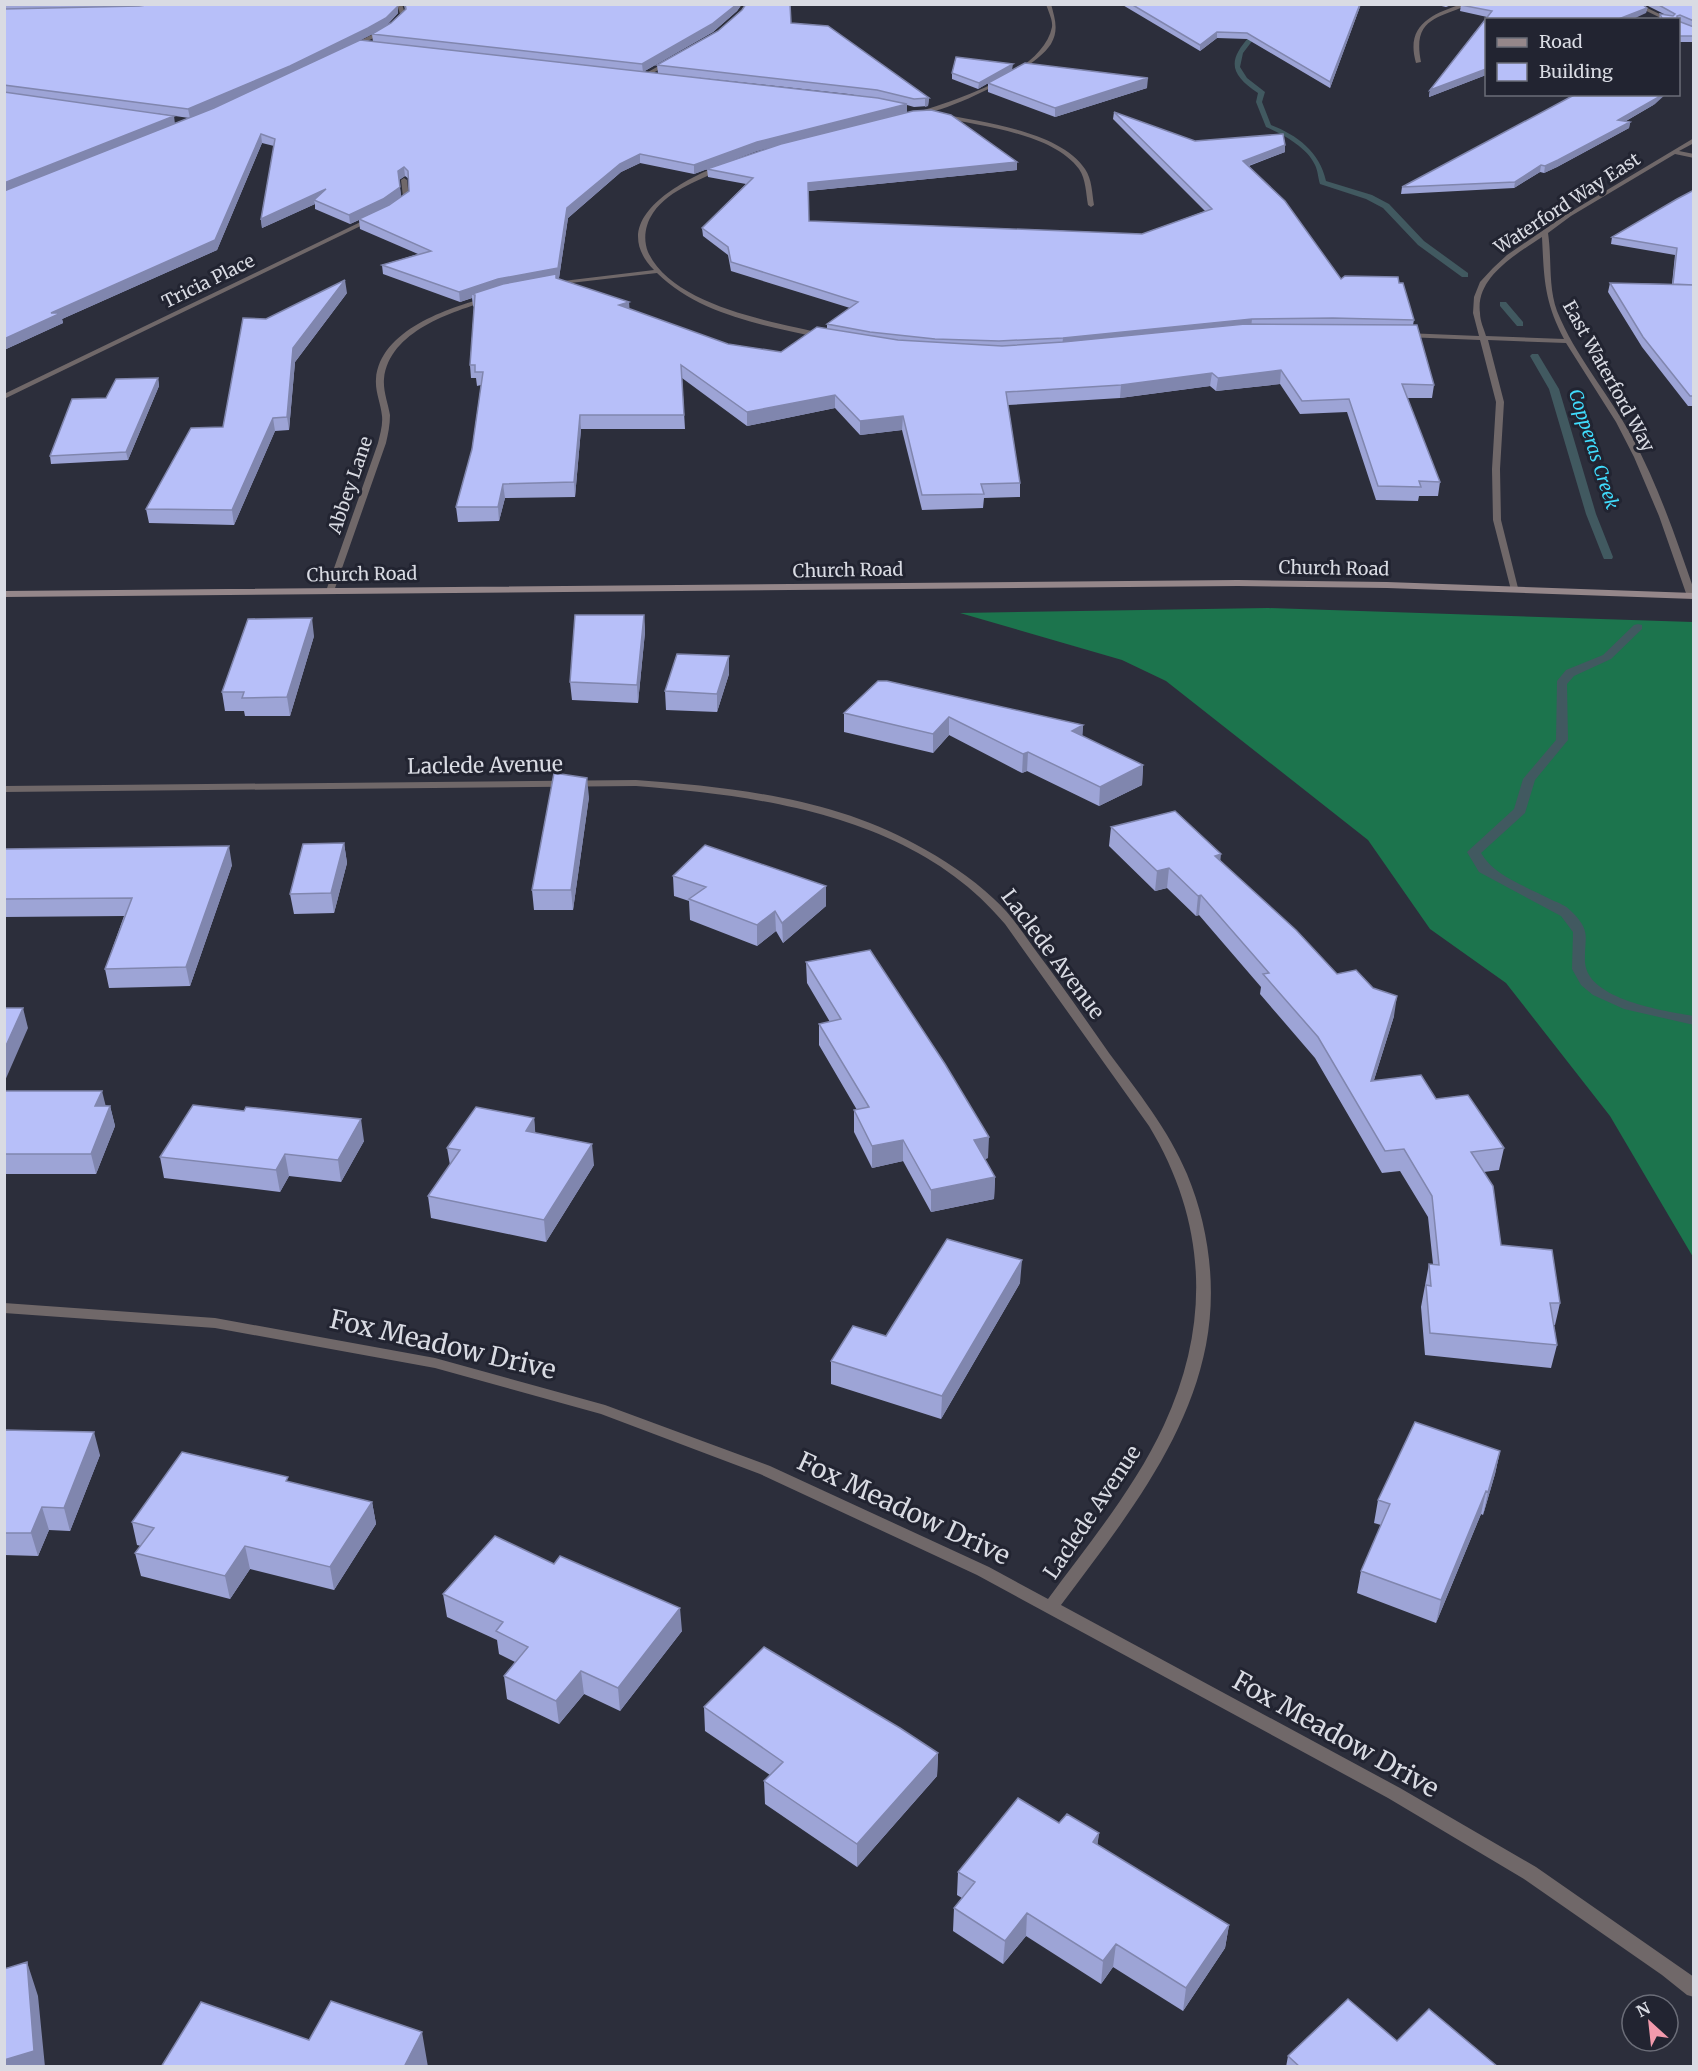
<svg xmlns="http://www.w3.org/2000/svg" width="1698" height="2071" font-family="Merriweather,serif">
	<style>
		.forest { fill: #1c744d }
		.lines { fill: none; stroke-linecap: round; stroke-linejoin: round }
		.stream { fill: #415960; fill-rule: evenodd }
		.minor { fill: #706869; fill-rule: evenodd }
		.secondary { fill: #95878a; fill-rule: evenodd }
		.wall { fill: #9da4d6; fill-rule: evenodd }
		.shaded-wall { fill: #8086ae }
		.building { fill: #b7bff9; stroke: #8086ae; stroke-width: 1.5 }
		.labels { text-anchor: middle; dominant-baseline: central; stroke-width: 6; stroke-linejoin: round; paint-order: stroke }
		.far-street-label { font-size: 18px; fill: #d9dbe3; stroke: #222431 }
		.far-water-label { font-size: 18px; font-style: italic; fill: #40dcfc; stroke: #222431 }
		.street-label { font-size: 21px; fill: #d9dbe3; stroke: #222431 }
		.near-street-label { font-size: 26px; fill: #d9dbe3; stroke: #222431 }
	</style>
	<rect width="100%" height="100%" fill="#2c2e3b"/>
	<path class="forest" d="M1268,608l425,14v635l-83,-141 -104,-133 -76,-54 -62,-89 -202,-159 -44,-21 -162,-47z"/>
	<g class="lines">
		<path class="stream" d="M1265,4h6l-3,7 -16,10 4,15 -13,17 -3,14 7,11 18,14 -3,10 9,23c26,10 49,27 55,56l46,14 17,9 35,37 44,32v4h-6l-44,-32 -35,-37 -17,-9 -46,-15c-2,-6 -2,-13 -5,-19 -8,-18 -33,-31 -49,-38l-10,-25 2,-9c-28,-19 -31,-32 -8,-57l-4,-16 17,-11z
			M1500,302h6l17,20v4h-6l-17,-20z
			M1532,354h6l21,35 37,125 17,43 -1,2h-8l-1,-2 -17,-43 -37,-125 -19,-33z
			M1638,624l4,1v4l-31,30 -37,17 -7,8 1,56 -33,40 -10,33 -44,40c14,24 47,34 71,47 7,3 15,6 20,12 20,20 12,25 13,50 2,38 80,49 109,54v9l-70,-16 -31,-14 -12,-10 -9,-16 1,-37 -12,-16 -82,-44 -12,-20 47,-43 9,-30 33,-39 1,-59 9,-11 37,-15 31,-30z"/>
		<path class="minor" d="M397,4h5l3,10 -14,15 -39,20h-4v-2l39,-20 13,-13z
			M1046,4h5c4,15 8,26 0,40 -17,27 -106,70 -137,71v-2c40,-12 129,-40 138,-86 1,-7 -4,-16 -6,-23z
			M1462,4h9c-33,14 -59,14 -50,58l-5,1c-11,-38 16,-49 46,-59z
			M1632,4h7l33,16h-7z
			M669,60l5,1 -28,16 -5,-1z
			M941,114c41,8 119,17 144,55 7,10 7,24 9,36l-3,2 -3,-2c-2,-11 -2,-26 -9,-36 -27,-36 -99,-43 -140,-52z
			M1694,138v5l-15,8 15,3v4l-19,-4 -104,62 -23,17c4,26 0,53 9,78 18,45 52,83 75,126 26,48 44,101 62,153v8l-7,-2 -28,-80 -25,-59 -18,-35 -50,-79 -78,-3 16,62 -4,67 1,51 17,68 -1,2h-6l-18,-70 -1,-51 4,-67 -16,-62 -75,-3 -4,-2 4,-2 74,3 -6,-23 1,-16 6,-15 13,-14 14,-13 60,-41zM1542,237c2,41 2,64 22,102l-78,-3c-2,-7 -6,-15 -6,-23 -5,-36 37,-59 62,-76z
			M720,165l5,1c-24,16 -54,21 -72,47 -8,12 -10,26 -5,39 25,54 125,70 178,82v4c-12,0 -25,-5 -37,-7 -46,-10 -98,-24 -132,-58l-104,12v-2l2,-1 99,-12c-49,-50 27,-89 66,-105z
			M404,178l3,2 2,18 -10,7 -3,-2 7,-6 -2,-17z
			M373,216l3,2 -1,1 -371,180v-5z
			M488,297l2,1v2c-38,12 -101,31 -106,79 -1,12 4,24 6,36 0,10 -2,19 -4,28l-52,148 -1,2h-6l-1,-2 52,-148c2,-9 5,-18 4,-27 -1,-12 -7,-24 -6,-37 4,-49 72,-71 112,-82z
			M636,780c95,7 195,18 279,64 28,15 56,33 79,55 18,16 31,37 45,56 24,32 47,65 70,98 29,39 59,76 78,121 22,53 30,114 19,171 -19,99 -87,182 -145,260l339,183 136,79 158,110v20l-7,-2 -25,-20 -138,-96 -136,-81 -411,-223 -217,-101 -159,-60 -166,-46 -220,-40 -211,-15v-10l211,15 220,40 170,47 165,61 219,101 59,32c41,-56 87,-111 116,-174 47,-101 43,-203 -15,-299l-144,-202c-89,-107 -239,-128 -369,-138l-632,6v-6z"/>
		<path class="secondary" d="M1238,580l149,2 307,11v6l-307,-11 -149,-2 -1234,11v-6z"/>
	</g>
	<path class="wall" d="M4,4h393l1,9 -11,12 -12,7 16,-9 14,-13 -1,-6h338l-5,7 -24,21 -70,40 -270,-30 -1,-8 -23,12 309,27 -1,-8 61,-34 24,-21 4,-6h47l-3,1 1,18 138,75 -1,8 -14,1 -7,-2v7l110,58 -209,21 1,30 333,13 63,-23 -92,-92 1,-7 81,29 90,11 -36,14 92,113 73,41 -1,5 21,60 -2,13h-25l33,84 -2,14h-19l-1,5 -42,-1 -29,-88 -47,2 -20,-30 -64,7 -6,-5 -90,12 -112,7 12,78v14l-36,1 -1,10 -61,2 -20,-80 -42,5 -25,-27 -88,18 -65,-48 3,51h-104l-6,68 -70,1 -6,23 -41,1 -2,-15 16,-58 9,-64 -4,1 -1,-8h-5l-1,-13 4,-58 -1,-1 -1,-8 -12,4 -77,-28 -1,-9 36,-11 -58,-25 -1,-9 -9,4 -35,-15v-5l-53,24 -1,-9 13,-73 -12,-3 -45,107 -155,69 1,4 -59,27zM683,76l165,18 26,4zM154,113l35,5 -14,5zM775,146l-64,22 46,-17zM640,163l54,11 13,-5 1,8 38,7 -44,44 1,8 25,19 3,16 119,37 -23,16v5l-46,23 -53,-8 -99,-35 -72,-31h2l9,-60 53,-46zM405,176l4,3v12l-22,15 14,-10 -2,-16z
		M1121,4h240l-31,84 -83,-49 -30,-1 -17,13z
		M1433,4h21l-8,3z
		M1644,4h50v38h-16v-22h-19l1,-6h4z
		M1461,5l186,3 -1,5 -160,7v55l-57,22 1,-7 57,-73 -27,-6z
		M1012,70l135,18 -92,29 -67,-25v-9l-10,6 -26,-10v-6z
		M1655,104l-29,17 4,1 -1,6 -72,39 -13,6 -4,-1 -26,16 -113,6 1,-7z
		M1694,190v216h-6l-46,-59 -34,-55 2,-9 62,1 3,-29 -64,-11 1,-7z
		M347,293l-52,69 -6,68 -14,1 -41,94 -85,-2 -3,-14 77,-82 43,-108z
		M158,378l1,8 -31,74 -77,4 -1,-8 56,-58z
		M644,615l1,17 -7,71 -66,-3 -2,-18z
		M314,636l-24,80h-45l-1,-5h-19l-3,-19z
		M729,656v18l-12,38 -51,-2 -1,-19z
		M878,681l205,44 -1,11 61,29 -1,20 -43,21 -72,-35 -5,2 -73,-38 -16,18 -89,-21v-19z
		M589,797l-16,113h-39l-2,-20z
		M1111,827l109,33 117,114 57,42 -20,64 62,19 68,49 -5,22 -15,2 17,73 59,58 -5,22h-1l3,20 -6,23 -126,-13 -4,-48 8,-43h4l-5,-47 -28,-46 -18,2 -67,-115 -55,-64 1,-7 -62,-72 -3,1 -29,-28 -12,3 -46,-45z
		M344,843l3,20 -13,50 -40,1 -4,-20z
		M4,849l228,16 -42,121 -81,2 -4,-19 19,-53 -120,1z
		M673,876l153,10v20l-43,37 -7,-12 -19,15 -67,-26 -1,-19 -15,-5z
		M806,962l182,196 -3,1 10,18 -1,22 -63,13 -28,-51 -31,7 -18,-36v-22h3l-38,-65v-21l11,-2 -23,-39z
		M4,1091l106,15 5,20 -19,48h-92z
		M244,1111l120,30 -23,41 -52,-6 -9,16 -116,-14 -4,-21z
		M534,1118l1,15 59,32 -48,77 -115,-24 -3,-22 22,-31 -3,-17z
		M1020,1283l-79,136 -110,-35v-23l55,-25z
		M4,1430l96,25 -30,76 -21,-1 -11,26 -34,-1z
		M1500,1451l-5,23 -12,41 -2,-1 -45,109 -79,-30 4,-22 20,-46 -7,-2 4,-23z
		M289,1482l83,20 4,22 -42,66 -84,-21 -20,30 -89,-23 -6,-23 6,-7 -4,-1 -5,-23z
		M443,1594l239,37 -62,80 -36,-17 -25,30 -52,-25 -3,-23 11,-14 -16,-8 -2,-14 -50,-23z
		M704,1707l234,46 -1,23 -80,91 -92,-63 -1,-23 6,-6 -65,-44z
		M1059,1823l40,10 -2,12 132,80 -4,23 -42,63 -70,-44 -12,17 -75,-48 -23,28 -50,-33 1,-23 8,-10 -5,-3 1,-23z
		M1397,2041l101,26h-212l2,-11z"/>
	<path class="shaded-wall" d="M737,4h5l-5,7 -24,21 -70,40 -1,-8z
		M1360,4h1l-31,84v-6z
		M398,6v7l-11,12 -18,11 -78,38 -101,44 -2,-9z
		M1647,8l-1,5 -15,7h-15z
		M1217,32v6l-17,13v-6z
		M1013,64l-1,6 -34,19 1,-6z
		M1486,69v6l-57,22 1,-7z
		M1148,78l-1,10 -92,29v-9z
		M1661,94h5l-11,10 -38,22 1,-6z
		M925,98h4l-1,8 -3,1z
		M907,104v8l-150,39 -63,23v-9l63,-23z
		M174,116l1,8 -171,68v-9z
		M1630,122l-1,6 -72,39 -13,6 1,-7z
		M261,134l1,9 -45,107 -155,69 1,4 -59,27v-11l47,-26z
		M1285,145v7l-43,16 1,-7z
		M640,154v9l-19,9 -53,46 -9,60 -84,17 -3,-1v4l-12,4 -1,-10 108,-84 53,-44z
		M1017,162v8l-209,21v-8z
		M1541,165l-1,7 -26,16 1,-6z
		M404,167l1,9 -6,4 -1,-9z
		M400,187l1,9 -17,12 -34,16 -1,-9z
		M326,189l-12,11 1,4 -53,24 -1,-9z
		M345,280l2,13 -52,69 -6,68 -2,-13 6,-69z
		M629,302l1,13 -11,-10z
		M1252,319l-1,9 -189,19 1,-9z
		M1281,370l-1,14 -64,7 2,-13z
		M1212,373l-2,13 -90,12 1,-13z
		M158,378l1,8 -31,74 -2,-8z
		M835,395v13l-88,18v-14z
		M580,415l1,14 -6,68 -1,-15z
		M903,416l-1,14 -42,5v-14z
		M273,418l2,13 -41,94 -2,-15z
		M503,484l2,14 -6,23 -1,-14z
		M644,615l1,17 -7,71 -1,-18z
		M312,618l2,18 -24,80 -3,-19z
		M729,656v18l-12,38v-18z
		M949,717v18l-16,18v-19z
		M1083,725l-1,19 -10,-13z
		M1028,752l-1,19 -5,2 1,-19z
		M1143,765l-1,20 -43,21 1,-19z
		M587,778l2,19 -16,113 -2,-20z
		M344,843l3,20 -13,50 -3,-20z
		M229,846l3,19 -42,121 -4,-19z
		M1221,854l-2,20 -4,-18z
		M1169,868l-2,20 -12,3 2,-20z
		M826,886v20l-43,37 -1,-20z
		M1201,895l-2,20 -3,1 2,-20z
		M775,911l1,20 -19,15v-21z
		M1397,996l-3,20 -27,86 4,-21z
		M23,1008l5,20 -24,55v-33z
		M102,1091l5,20 -12,-5z
		M110,1106l5,20 -19,48 -5,-20z
		M534,1118l2,22 -10,-9z
		M361,1119l3,22 -23,41 -3,-22z
		M989,1137l-1,21 -15,4 1,-22z
		M903,1140v21l-31,7v-22z
		M592,1144l2,21 -48,77 -2,-22z
		M285,1154l4,22 -9,16 -4,-22z
		M995,1177l-1,22 -63,13v-22z
		M1022,1260l-2,23 -79,136 1,-23z
		M94,1432l6,23 -30,76 -6,-23z
		M1500,1451l-5,23 -12,41 5,-23z
		M1486,1491l-5,23 -45,109 5,-23z
		M372,1502l4,22 -42,66 -4,-23z
		M42,1507l7,23 -11,26 -7,-23z
		M245,1546l5,23 -20,30 -5,-23z
		M680,1608l2,23 -62,80 -2,-23z
		M581,1671l3,23 -25,30 -3,-23z
		M938,1753l-1,23 -80,91v-23z
		M1099,1833l-3,23 -3,-14z
		M1027,1913l-1,23 -23,28 2,-23z
		M1229,1925l-4,23 -42,63 3,-23z
		M1116,1944l-3,23 -12,17 2,-23z
		M27,1962l11,34 7,71h-41v-7z
		M422,2032l6,35h-24z"/>
	<path class="building" d="M154,4h243l1,2 -12,12 -18,10 -78,38 -102,43 -184,-24v-76l135,-3z
		M405,4h332l-25,20 -70,40 -270,-30 19,-11 15,-14z
		M746,4h44l1,19 37,3 101,72 -15,1 -37,-9 -220,-25 61,-34 24,-21z
		M1131,4h229l-30,78 -83,-49 -30,-1 -17,13z
		M1642,4l5,4 -31,12h-130v49l-56,21 62,-79 -31,-6z
		M1657,4h37v17l-14,-6 -3,1v4h-14l-3,-6 13,2 2,-2z
		M1678,21l16,6v9h-16z
		M360,40l518,58 29,6 -150,38 -63,23 -54,-11 -20,10 -53,44 -9,60 -60,11 -39,13 -77,-27 49,-14 -72,-32 30,-14 20,-14 -1,-20 -4,-4 -6,4 2,16 -17,12 -34,16 -35,-15 12,-11 -65,30 14,-80 -14,-5 -46,106 -164,73h10l-57,26v-148l210,-83z
		M956,57l57,7 -34,19 -27,-10z
		M1025,63l123,15 -93,30 -67,-25z
		M4,92l170,24 -170,67z
		M1576,94h85l-4,4 -39,22 12,2 -72,38 -13,6 -4,-1 -26,17 -113,5z
		M931,110l20,5 66,47 -209,21 1,38 333,13 70,-25 -98,-97 81,29 88,-7 2,11 -42,16 42,40 56,78 4,-3 53,1 1,6h4l11,37 -81,-2 -81,1 -189,19 -64,3 -64,-2 -65,-7 -43,-8 31,-22 -127,-40 -3,-15 -26,-19 51,-50 -46,-9 74,-25 132,-33z
		M1694,190v95l-21,-1 4,-36 -65,-11 65,-38z
		M556,274v4l73,24 -10,3 109,39 53,8 36,-25 81,13 104,6 61,-4 182,-18 172,1 17,60 -32,-1 38,98 -21,-1 2,6 -43,-1 -29,-87 -47,2 -21,-31 -63,8 -6,-5 -91,12 -115,7 14,91 -39,1 3,10 -62,1 -19,-79 -43,5 -25,-26 -88,17 -66,-47 3,50h-104l-6,67 -71,2 -5,23h-42l16,-58 11,-77h-8v-7h-5l5,-70 -3,-1 31,-10z
		M345,280l-52,68 -6,69 -14,1 -41,92 -86,-1 45,-81 32,-1 20,-109 23,1z
		M1610,283l84,2v111h-4l-47,-59z
		M158,378l-32,74 -76,4 22,-57 34,-1 10,-19z
		M575,615h69l-7,70 -67,-3z
		M312,618l-25,79 -45,1 2,-6h-22l26,-73z
		M677,654l52,2 -12,38 -52,-3z
		M878,681h9l196,44 -11,6 71,34 -43,22 -72,-35 -5,2 -74,-37 -16,17 -89,-21z
		M554,773l33,5 -16,112h-39z
		M1175,811l46,43 -6,2 81,74 41,44 19,-4 17,18 24,8 -26,85 50,-6 15,24 32,-4 36,53 -33,4 22,34 8,59 51,5 8,53h-10l7,42 -127,-12 -4,-48 5,1 -2,-22 10,1 -7,-69 -28,-47 -19,2 -67,-114 -55,-63 6,-1 -68,-78 -3,1 -29,-28 -12,3 -46,-44z
		M344,843l-13,50 -41,1 13,-50z
		M705,845l121,41 -44,37 -7,-12 -18,14 -68,-26 17,-12 -33,-11z
		M229,846l-43,121 -81,2 27,-71 -128,1v-50z
		M870,950l75,114 44,73 -15,3 21,37 -64,13 -28,-50 -31,6 -18,-36 15,-3 -50,-83 22,-5 -35,-57z
		M4,1008h19l-19,42z
		M4,1091h98l-7,15h15l-19,48h-87z
		M193,1105l51,6 2,-4 115,12 -23,41 -53,-6 -9,16 -116,-13z
		M476,1107l58,11 -8,13 66,13 -48,76 -116,-24 32,-46 -13,-2z
		M947,1239l75,21 -80,136 -111,-35 22,-35 33,10z
		M1415,1422l85,29 -12,41 -2,-1 -45,109 -80,-29 29,-67 -12,-4z
		M4,1430l90,2 -30,76 -22,-1 -11,26h-27z
		M182,1452l106,25 -2,4 86,21 -42,65 -85,-21 -20,30 -90,-23 19,-25 -22,-6z
		M495,1536l59,28 6,-8 120,52 -62,80 -37,-17 -25,30 -52,-25 24,-29 -32,-16 7,-9 -60,-28z
		M764,1647l136,81 38,25 -81,91 -93,-63 19,-19 -79,-55z
		M1018,1798l41,25 8,-9 32,19 -6,9 136,83 -43,63 -70,-44 -13,17 -76,-48 -22,28 -51,-33 21,-26 -17,-10z
		M27,1962l7,89 -30,9v-91z
		M1348,1999l49,42 32,-32 69,58h-198l-12,-11z
		M331,2001l91,31 -18,35h-243l40,-65 108,38z"/>
	<g class="labels">
		<g class="far-street-label">
			<text transform="translate(1567 203) rotate(-33)">Waterford Way East</text>
			<text transform="translate(208 281) rotate(-26)">Tricia Place</text>
			<text transform="translate(1609 376) rotate(61)">East Waterford Way</text>
			<text transform="translate(350 485) rotate(-71)">Abbey Lane</text>
			<text transform="translate(1334 568) rotate(1)">Church Road</text>
			<text transform="translate(848 570) rotate(-1)">Church Road</text>
			<text transform="translate(362 574) rotate(-1)">Church Road</text>
		</g>
		<g class="far-water-label">
			<text transform="translate(1594 449) rotate(72)">Copperas Creek</text>
		</g>
		<g class="street-label">
			<text transform="translate(485 765) rotate(-1)">Laclede Avenue</text>
			<text transform="translate(1053 954) rotate(53)">Laclede Avenue</text>
			<text transform="translate(1092 1512) rotate(-56)">Laclede Avenue</text>
		</g>
		<g class="near-street-label">
			<text transform="translate(443 1344) rotate(13)">Fox Meadow Drive</text>
			<text transform="translate(904 1508) rotate(25)">Fox Meadow Drive</text>
			<text transform="translate(1336 1734) rotate(29)">Fox Meadow Drive</text>
		</g>
	</g>
	<rect width="1698" height="2071" fill="none" stroke="#d9dbe3" stroke-width="12"/>
	<rect x="1485" y="18" width="195" height="78" fill="#222431" stroke="#6b6d78" stroke-width="1.5"/>
	<rect x="1497" y="38" width="30" height="9" fill="#95878a" stroke="#6b6d78" stroke-width="1.5"/>
	<text x="1539" y="48" font-size="18" fill="#d9dbe3">Road</text>
	<rect x="1497" y="63" width="30" height="18" fill="#b7bff9" stroke="#6b6d78" stroke-width="1.5"/>
	<text x="1539" y="78" font-size="18" fill="#d9dbe3">Building</text>
	<g transform="translate(1650 2023) rotate(333)"><circle r="28" fill="#222431" stroke="#6b6d78" stroke-width="1.5"/>
	<path d="M0-4.5L10 22L0 15L-10 22Z" fill="#f29aac"/>
	<text y="-9" font-size="16" font-weight="bold" text-anchor="middle" fill="#d9dbe3">N</text>
	</g>
</svg>
